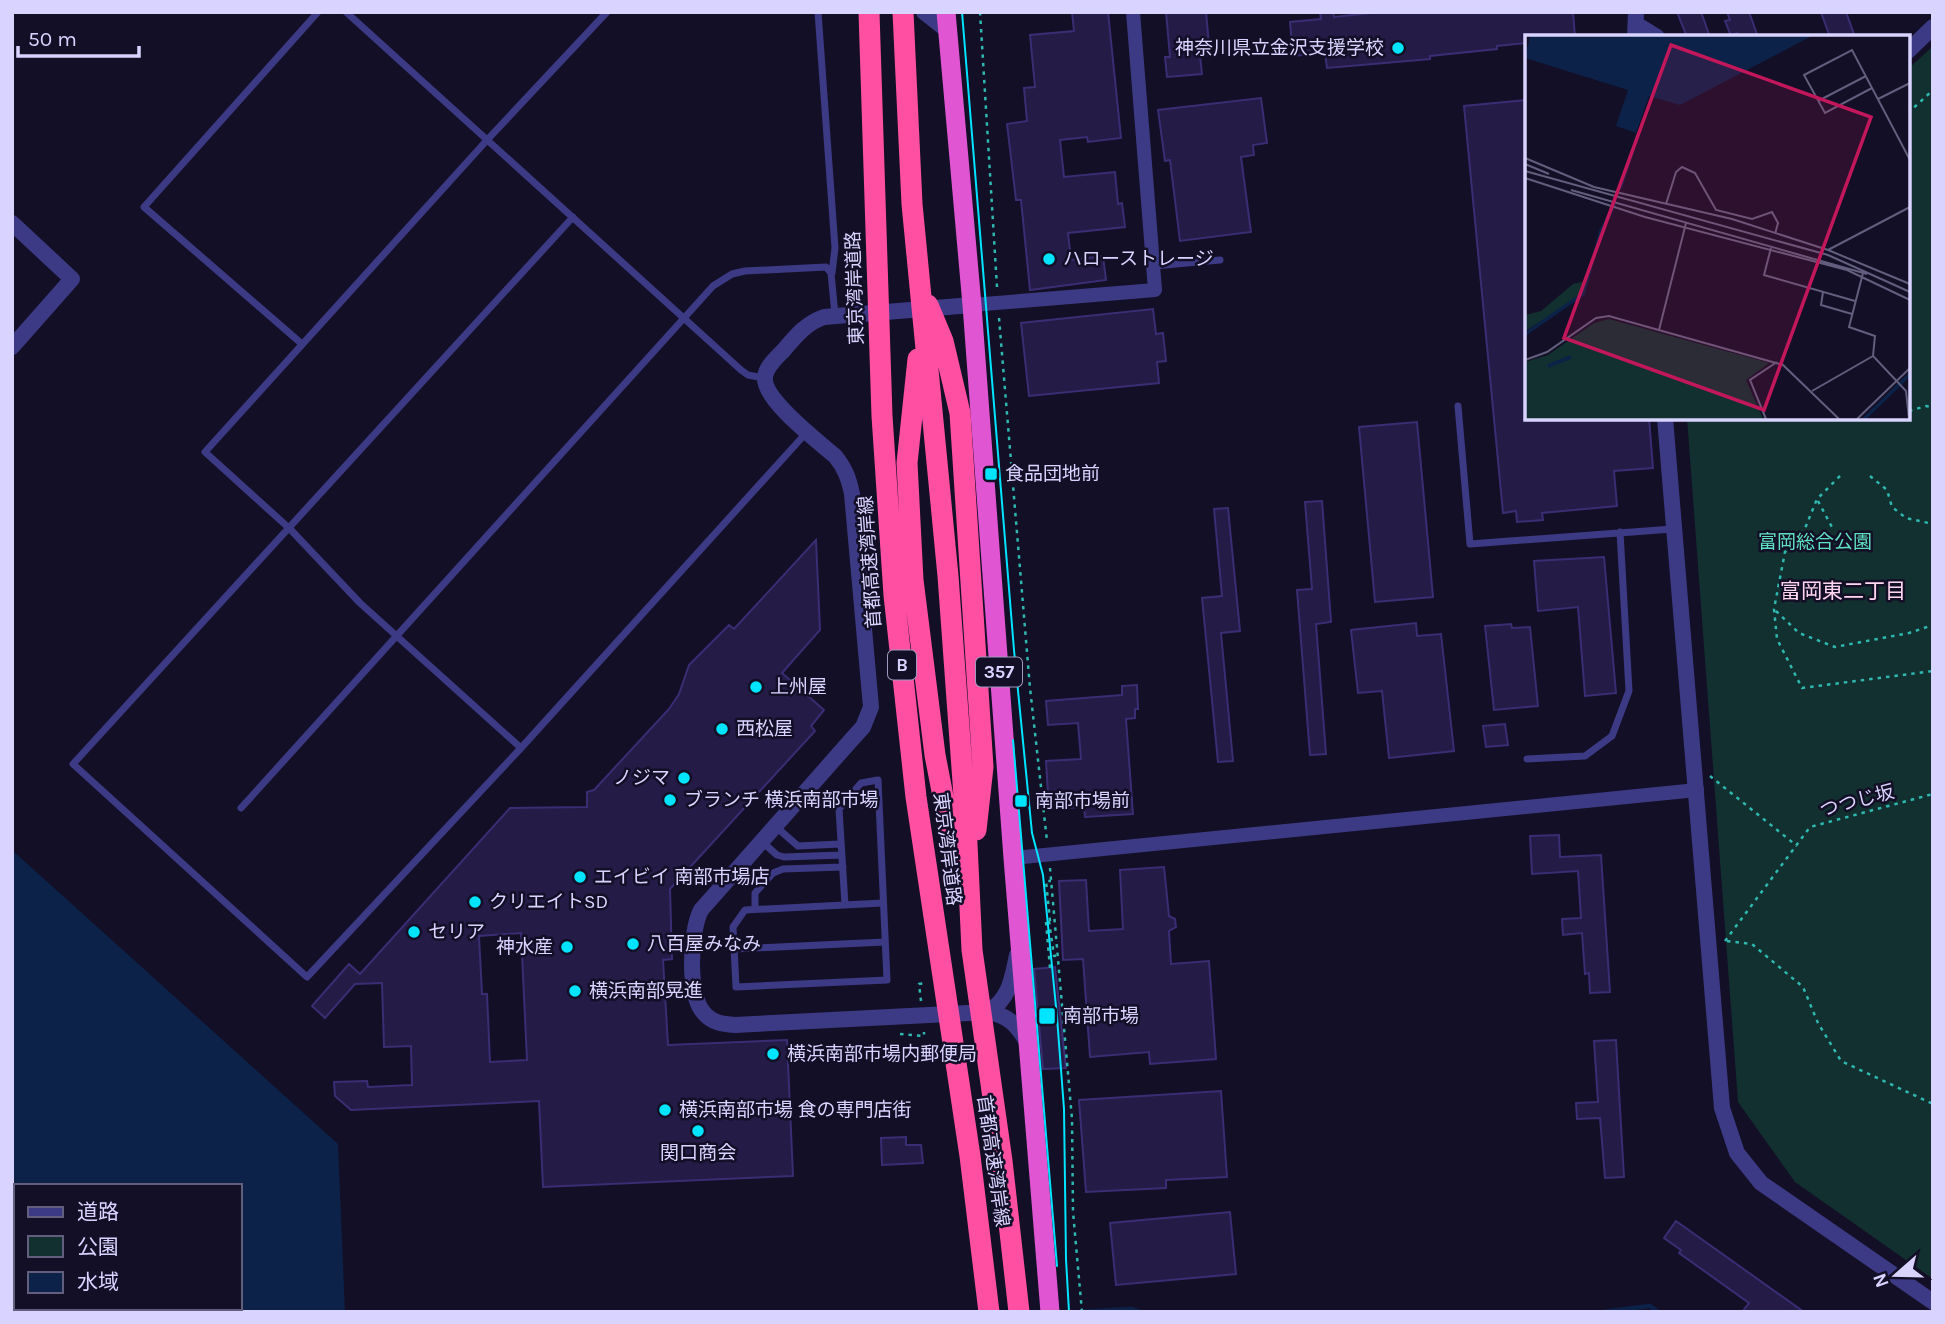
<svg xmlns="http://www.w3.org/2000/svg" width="1945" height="1324" font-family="Karla,'Noto Sans JP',sans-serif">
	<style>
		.green { fill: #12302f }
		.water { fill: #0c2248; fill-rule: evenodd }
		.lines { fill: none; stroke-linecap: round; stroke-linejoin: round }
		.stream { stroke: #0c2248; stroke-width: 4.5 }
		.building { fill: #241b47; stroke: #3b2d73; stroke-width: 2; fill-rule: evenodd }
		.path { stroke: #2fb8b0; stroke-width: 2.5; stroke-dasharray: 3.5 5; stroke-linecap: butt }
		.service { stroke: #3d3a85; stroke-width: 7 }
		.minor { stroke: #3d3a85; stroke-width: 14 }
		.tertiary { stroke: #3d3a85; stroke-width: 16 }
		.trunk { stroke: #e055d1; stroke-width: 19 }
		.motorway { stroke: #ff4fa3; stroke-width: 21 }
		.tram { stroke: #00e5ff; stroke-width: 2 }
		.poi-dot { fill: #00e5ff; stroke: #130f26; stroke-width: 2.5 }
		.labels { text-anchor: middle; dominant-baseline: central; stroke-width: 5; stroke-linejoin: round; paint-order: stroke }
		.shield { fill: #130f26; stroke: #9e99be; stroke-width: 2 }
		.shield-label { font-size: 18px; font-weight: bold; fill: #d9d4ff }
		.poi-label { font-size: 19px; fill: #d9d4ff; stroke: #130f26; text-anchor: start }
		.street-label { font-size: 19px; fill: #d9d4ff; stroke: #130f26 }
		.park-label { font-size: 19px; fill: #5fe0c0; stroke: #130f26 }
		.neighbourhood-label { font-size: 21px; fill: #ffd6f0; stroke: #130f26 }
		.inset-river { fill: none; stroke: #0c2248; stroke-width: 3.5 }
		.inset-road { fill: none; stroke: #625e7d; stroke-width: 2 }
		.view { fill: #c2185b; fill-opacity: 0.15; stroke: #c2185b; stroke-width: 3.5 }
		.inset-edge { fill: none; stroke: #d9d4ff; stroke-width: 3.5 }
	</style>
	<rect width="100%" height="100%" fill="#130f26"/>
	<path class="green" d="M1933,46v1233l-138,-97 -57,-80 -51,-684h221v-349z"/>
	<path class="water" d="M12,850l326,294 7,168h-333zM16,1186h224v122h-224z"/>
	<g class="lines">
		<path class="stream" d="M1079,1312l52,-3 9,3
			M1602,1312l48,-6 8,6"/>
	</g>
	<path class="building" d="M1072,12h36l13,126 -33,4 -1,-5 -27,3 4,37 51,-5 3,32 4,-1 3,24 -57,6 3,27 32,-4 3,24 -76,10 -9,-90h-5l-9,-76 20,-3 -3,-33 11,-1 -5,-52 44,-4z
		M1166,12h40l4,43 -10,1 2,18 -35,3 -2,-20h5z
		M1320,12h13l1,5 47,-5h192l2,25h-48v6l-30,3v3l-67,7v3l-103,9 -2,-15 -32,3 -3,-34 31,-3z
		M1677,12h24l9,25h-23z
		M1727,12h22l9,25h-19l-2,-4 -6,3 -6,-15 5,-1z
		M1821,12h25l9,25h-25z
		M1261,98l6,45 -14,2 1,10 -13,2 10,75 -71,9 -10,-81 -5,1 -7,-51z
		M1527,100v318h122l4,50 -39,3 3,35 -75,7 1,7 -26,2 -1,-11 -13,2 -39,-407z
		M1153,309l3,25 7,-1 3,28 -9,1 2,21 -130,13 -8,-73z
		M1417,422l16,175 -58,5 -16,-175z
		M1322,501l9,121 -15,2 10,130 -16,1 -13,-165 15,-1 -7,-87z
		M1228,508l12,123 -19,2 12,128 -15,1 -16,-164 20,-2 -8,-87z
		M816,540l4,90 -38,43 42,37 -13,16 4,5 -145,158 2,70 -9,1 5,85 119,-5 6,136 -250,11 -4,-86 -188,9 -16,-14 -1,-14 33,-1 1,6 44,-2 -1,-39 -27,1 -2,-64 -27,1 -30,34 -13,-12 37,-42 11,10 150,-166 77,-1v-15l7,-2 75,-81 10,-15 10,-29 40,-40 5,4zM521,933l6,127 -37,2 -3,-68h-5l-3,-58z
		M1604,557l12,136 -31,3 -7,-89 -40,4 -4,-50z
		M1416,623l1,13 24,-2 13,117 -65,7 -7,-67 -24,2 -7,-63z
		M1511,624l1,4 18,-1 8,79 -44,4 -9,-84z
		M1137,685l1,24h-3v9l-9,1 7,95 -48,3 -1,-10 -35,2 -3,-48 35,-2 -3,-36 -30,2 -2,-24 76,-6v-9z
		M1505,724l3,21 -22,2 -3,-21z
		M1559,835l1,22 41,-2 9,137 -20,1 -1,-20 -4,1 -3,-41 -19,2 -1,-16 19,-1 -3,-47 -46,3 -2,-38z
		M1164,867l5,49 6,3 1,8 -7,4 2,33 38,-3 7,98 -66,5 -1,-12 -59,5 -7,-98 -20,1 -4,-79 27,-1 3,51 34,-2 -3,-59z
		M1055,967l11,101 -23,1 -9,-100z
		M1616,1040l8,137 -19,1 -5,-60 -23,1 -1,-16 22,-1 -4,-61z
		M1221,1091l6,86 -61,3v8l-80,4 -7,-92z
		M906,1137v8h15l2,18 -41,2 -1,-27z
		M1230,1212l6,62 -120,11 -6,-62z
		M1676,1221l128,91h-62l7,-9 -70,-50 2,-3 -17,-12z"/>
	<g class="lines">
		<path class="path" d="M980,12l17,275
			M1908,113l25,-23
			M999,318l31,370 17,153
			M1909,411l17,-5 7,1
			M1840,476l-23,23 -11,27 -21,26 -11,57 3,30 25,49 131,-17
			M1870,476l17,14 5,17 14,11 27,6
			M1818,501l15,28
			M1776,611l23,22 36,14 74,-14 24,-8
			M1710,776l87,70
			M1050,868l22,251 1,93 9,100
			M1049,921l5,35 5,-1
			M1050,921l-4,-40h5
			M1046,922l4,46
			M1725,941l85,-114 123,-33
			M1727,941l25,3 51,43 15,36 23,38 92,43
			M921,1001l-2,-17 8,-1
			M900,1034l24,2v-4"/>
		<path class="service" d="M346,12l395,358 7,5 16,3
			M818,12l17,236 -3,25
			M573,217l-500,547 234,213 214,-229 286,-316
			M1154,266l66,-6
			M302,344l-158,-137 174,-195
			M1458,406l12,138 203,-15
			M521,748l-161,-145 -70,-74 -85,-77 283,-313 119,-127
			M1527,759l58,-3 27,-20 17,-45 -9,-159
			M241,808l472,-522 19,-12 13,-3 81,-4 5,6 4,42
			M775,826l23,20 42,-2
			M761,841l16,14 7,2 58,-2
			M845,905l-6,-96 22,-26 17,-3 9,200 -151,7 -3,-60 12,-17 138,-7
			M755,909v-16l18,-20 10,-4 60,-2
			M734,949l151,-7"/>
		<path class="minor" d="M972,305l183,-15 -22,-278
			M1013,858l684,-68"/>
		<path class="tertiary" d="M924,12l24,19
			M1636,24l21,13
			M1635,37l1,-25
			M1908,51l25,-24
			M12,223l60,56 -60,68
			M972,305l-148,12c-18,6 -29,20 -41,34 -7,7 -17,16 -18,26 -3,22 54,65 70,79 10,12 14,23 17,38l19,213 -8,20 -10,11 -152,172c-11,21 -14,85 3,103 8,10 19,11 31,12l253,-13c20,3 29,13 39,30
			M1665,418l57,690 15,45 24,30 172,119
			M988,1012c22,-14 24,-33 29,-57"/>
		<path class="trunk" d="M946,12l26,293 41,553 37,454"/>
		<path class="motorway" d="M869,12l13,404 12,179 22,202 54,359 19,156
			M903,12l9,192 36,372 18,247 6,127 30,211 17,151
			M928,305l15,36 17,72 23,354 -7,63
			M918,359l-11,104 6,117 22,175 24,124"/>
		<path class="tram" d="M962,12l52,638 18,183 11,42 14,142 7,92 2,150 3,53
			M1013,740l44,526"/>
	</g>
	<g class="poi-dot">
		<circle cx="1398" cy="48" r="7"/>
		<circle cx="1049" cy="259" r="7"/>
		<rect x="984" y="467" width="14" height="14" rx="3.5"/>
		<circle cx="756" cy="687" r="7"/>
		<circle cx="722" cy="729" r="7"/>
		<circle cx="684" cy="778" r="7"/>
		<circle cx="670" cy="800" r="7"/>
		<rect x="1014" y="794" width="14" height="14" rx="3.5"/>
		<circle cx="580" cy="877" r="7"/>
		<circle cx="475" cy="902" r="7"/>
		<circle cx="414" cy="932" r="7"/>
		<circle cx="633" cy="944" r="7"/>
		<circle cx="567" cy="947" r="7"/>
		<circle cx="575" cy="991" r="7"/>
		<rect x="1038" y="1007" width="18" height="18" rx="3.5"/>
		<circle cx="773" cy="1054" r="7"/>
		<circle cx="665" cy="1110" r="7"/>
		<circle cx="698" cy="1131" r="7"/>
	</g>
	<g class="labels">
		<g class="shield">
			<rect x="888" y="650.5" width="28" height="29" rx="5"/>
			<rect x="976" y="657.5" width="46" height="29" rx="5"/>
		</g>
		<g class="shield-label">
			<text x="902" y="665">B</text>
			<text x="999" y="672">357</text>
		</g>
		<g class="poi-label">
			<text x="1384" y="48" text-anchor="end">神奈川県立金沢支援学校</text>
			<text x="1063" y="259">ハローストレージ</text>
			<text x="1005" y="474">食品団地前</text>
			<text x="770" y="687">上州屋</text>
			<text x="736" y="729">西松屋</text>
			<text x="670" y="778" text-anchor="end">ノジマ</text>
			<text x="684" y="800">ブランチ 横浜南部市場</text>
			<text x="1035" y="801">南部市場前</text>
			<text x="594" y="877">エイビイ 南部市場店</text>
			<text x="489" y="902">クリエイトSD</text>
			<text x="428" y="932">セリア</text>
			<text x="647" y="944">八百屋みなみ</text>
			<text x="553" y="947" text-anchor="end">神水産</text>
			<text x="589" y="991">横浜南部晃進</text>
			<text x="1063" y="1016">南部市場</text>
			<text x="787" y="1054">横浜南部市場内郵便局</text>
			<text x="679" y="1110">横浜南部市場 食の専門店街</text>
			<text x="698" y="1153" text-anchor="middle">関口商会</text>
		</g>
		<g class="street-label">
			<text transform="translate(855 288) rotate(-92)">東京湾岸道路</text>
			<text transform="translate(870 562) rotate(-94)">首都高速湾岸線</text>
			<text transform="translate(1857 801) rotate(-15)">つつじ坂</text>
			<text transform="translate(947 849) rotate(83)">東京湾岸道路</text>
			<text transform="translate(993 1161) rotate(82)">首都高速湾岸線</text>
		</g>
		<g class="park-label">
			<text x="1815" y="542">富岡総合公園</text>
		</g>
		<g class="neighbourhood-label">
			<text x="1843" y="591">富岡東二丁目</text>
		</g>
	</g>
	<g transform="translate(1525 35)">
		<rect width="385" height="385" fill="#130f26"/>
		<path d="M60,246l-4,15 -56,35v-16l16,-4 32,-27zM84,284l160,44 -23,17 17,39h-238v-57l23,-7 46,-32z" fill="#12302f"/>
		<path d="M5,1h282l-132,69 -31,-9 -13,37 -20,-7 12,-36 -103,-32z" fill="#0c2248"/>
		<path class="inset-river" d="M95,154l18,-55M0,299l58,-40 18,-63 14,-27M23,331l23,-9M339,384l46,-45"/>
		<path class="inset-road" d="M347,53l-47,25 -21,-38 48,-25 58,110M353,64l32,-16M293,66l48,-25M0,123l69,29 138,32 96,31 82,34M0,129l24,10M0,136l303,84 82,37M0,143l120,39 202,53 63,30M46,155l296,84M141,169l10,-32 6,-5 13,6 21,37 36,9 20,-7 6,11 -3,11M246,213l-7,27 91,26M303,215l82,-43M338,238l-14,54 26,9 -2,20 33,35 3,28M298,257l-2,13 31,9M134,295l27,-107M0,325l22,-8 49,-34 13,-2 174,49 56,54M287,356l61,-35M241,384l-16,-39 27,-18M332,384l53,-51"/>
		<path class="view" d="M146,10l200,72 -107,293 -200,-72z"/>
		<rect width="385" height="385" class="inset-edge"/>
	</g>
	<rect width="1945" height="1324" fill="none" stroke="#d9d4ff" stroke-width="28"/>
	<rect x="14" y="1184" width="228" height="126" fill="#130f26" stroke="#625e7d" stroke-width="2"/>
	<rect x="28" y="1207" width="35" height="10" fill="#3d3a85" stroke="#625e7d" stroke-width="2"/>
	<text x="77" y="1219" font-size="21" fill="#d9d4ff">道路</text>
	<rect x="28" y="1236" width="35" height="21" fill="#12302f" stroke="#625e7d" stroke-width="2"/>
	<text x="77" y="1254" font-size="21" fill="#d9d4ff">公園</text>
	<rect x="28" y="1272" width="35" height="21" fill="#0c2248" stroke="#625e7d" stroke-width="2"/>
	<text x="77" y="1289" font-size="21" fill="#d9d4ff">水域</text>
	<g transform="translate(1896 1275) rotate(250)" stroke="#130f26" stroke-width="5" paint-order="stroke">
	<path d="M0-5L12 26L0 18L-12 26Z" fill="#d9d4ff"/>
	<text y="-10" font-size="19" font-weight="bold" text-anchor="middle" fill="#d9d4ff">N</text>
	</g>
	<path d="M18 46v10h121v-10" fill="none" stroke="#d9d4ff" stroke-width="3.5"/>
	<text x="28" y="46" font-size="21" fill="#d9d4ff" stroke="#130f26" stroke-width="5" paint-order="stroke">50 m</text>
</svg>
